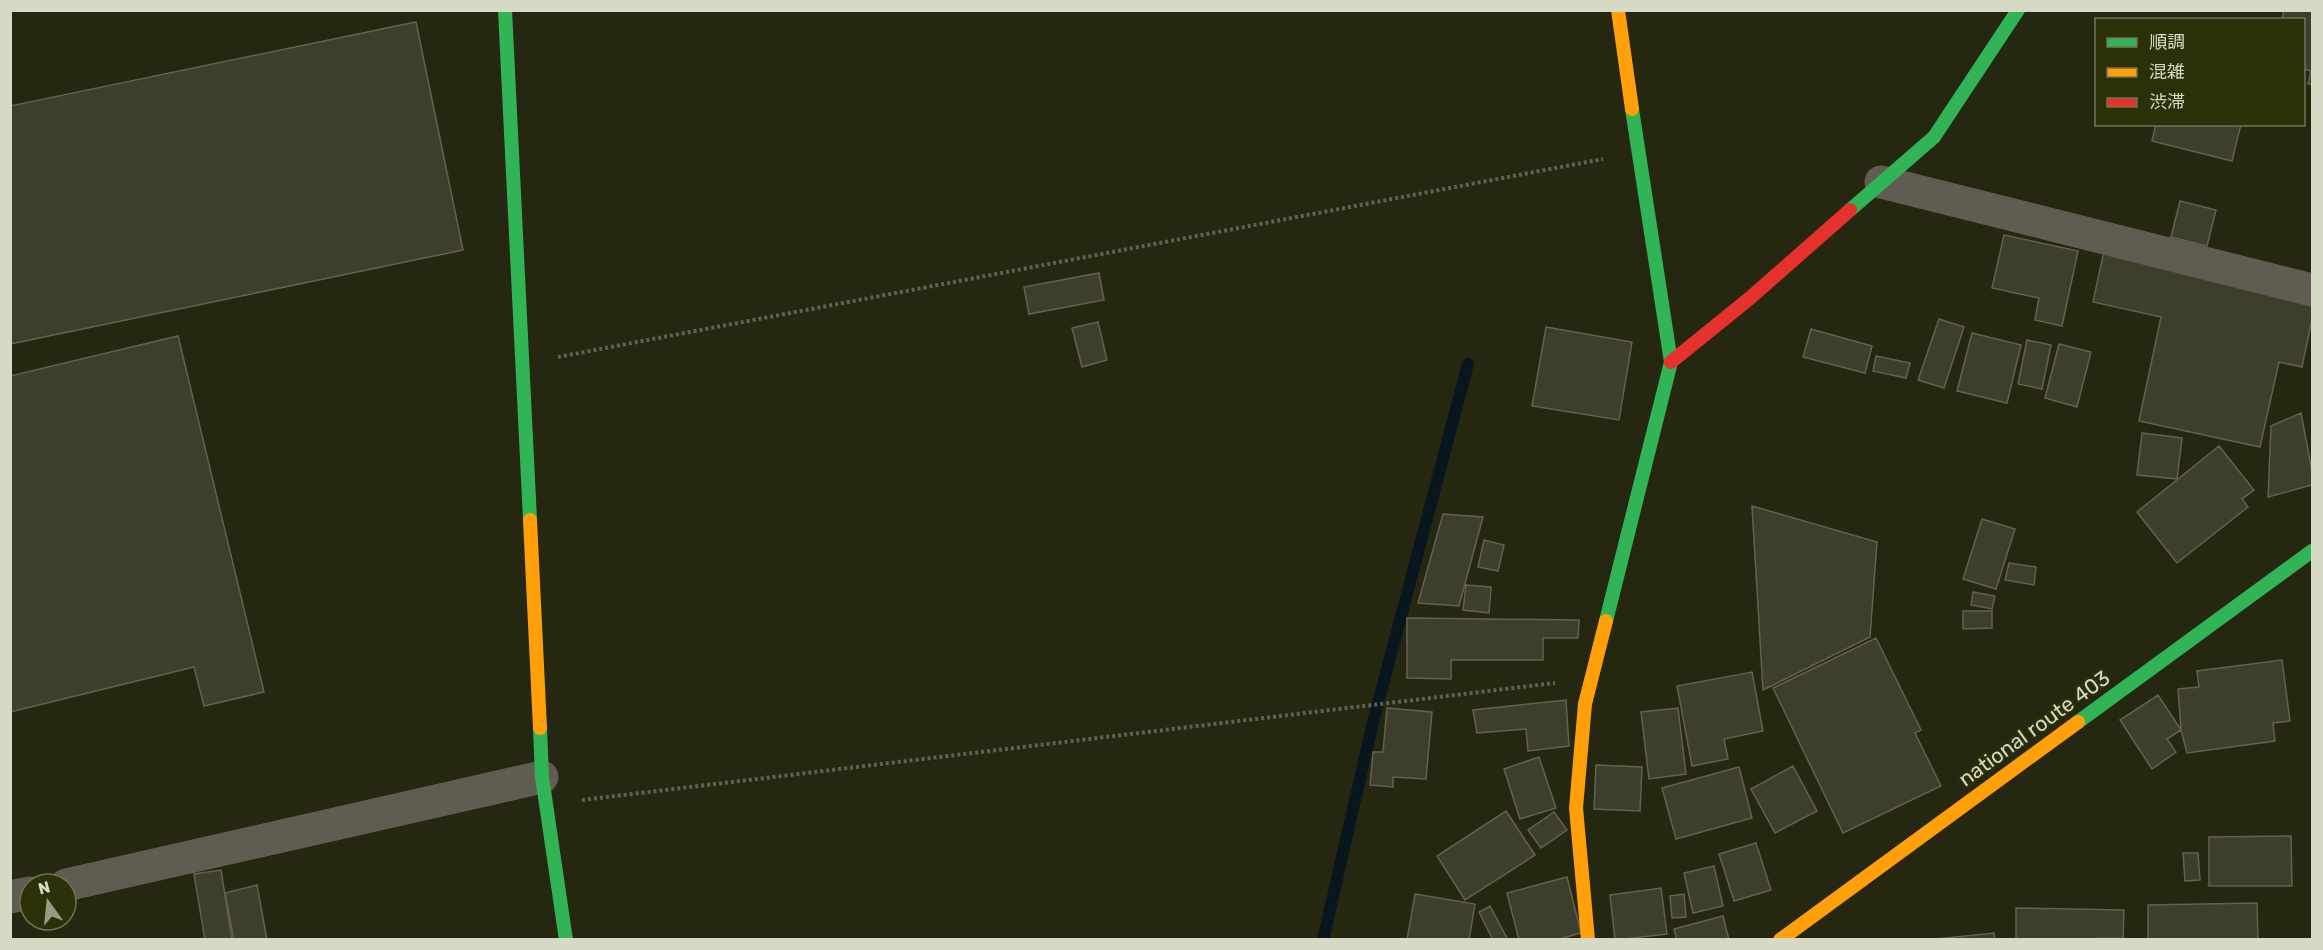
<svg xmlns="http://www.w3.org/2000/svg" width="2323" height="950" font-family="Rubik,'Noto Sans JP',sans-serif">
	<style>
		.lines { fill: none; stroke-linecap: round; stroke-linejoin: round }
		.stream { stroke: #08171d; stroke-width: 12 }
		.building { fill: #3e3e2c; stroke: #636150; stroke-width: 1.5 }
		.path { stroke: #626156; stroke-width: 4; stroke-dasharray: 3 3; stroke-linecap: butt }
		.street { stroke: #605c52; stroke-width: 33 }
		.fast { stroke: #30b455; stroke-width: 14 }
		.slow { stroke: #ff9f0a; stroke-width: 14 }
		.jam { stroke: #e5322d; stroke-width: 14 }
		.labels { text-anchor: middle; dominant-baseline: central; stroke-width: 4.5; stroke-linejoin: round; paint-order: stroke }
		.street-label { font-size: 21px; fill: #d6dac4; stroke: #2c3008 }
	</style>
	<rect width="100%" height="100%" fill="#252711"/>
	<g class="lines">
		<path class="stream" d="M1323,940l50,-218 95,-358"/>
	</g>
	<path class="building" d="M2284,10h28v74h-4l3,-13 -7,-2v-49h-22z
		M416,22l47,228 -453,94v-238z
		M2156,124h85l-9,37 -80,-20z
		M2180,201l36,9 -9,36 -36,-9z
		M2004,235l74,16 -16,75 -27,-6 4,-22 -47,-10z
		M2104,251l208,45v23l-10,48 -23,-5 -19,85 -121,-26 22,-104 -68,-15z
		M1099,273l5,27 -75,14 -5,-27z
		M1939,319l25,8 -20,61 -26,-8z
		M1098,322l9,38 -25,7 -10,-39z
		M1546,327l86,15 -13,78 -87,-14z
		M1811,329l61,17 -7,27 -62,-16z
		M1972,333l49,12 -14,58 -50,-12z
		M178,336l86,356 -60,14 -10,-39 -184,45v-336z
		M2027,340l24,5 -9,44 -24,-5z
		M2059,344l32,8 -14,55 -32,-9z
		M1876,356l34,7 -4,15 -33,-7z
		M2301,413l11,58v14l-44,12 3,-71z
		M2142,433l40,5 -5,41 -40,-4z
		M2219,446l35,44 -12,9 6,8 -71,56 -40,-51z
		M1752,506l125,36 -7,95 -107,53z
		M1443,514l40,3 -24,89 -41,-3z
		M1982,519l33,10 -19,60 -33,-10z
		M1484,540l20,5 -6,26 -20,-4z
		M2009,563l27,4 -2,18 -29,-5z
		M1466,585l25,2 -2,26 -26,-3z
		M1973,592l22,4 -3,13 -21,-4z
		M1963,611h29v17l-29,1z
		M1407,618l172,2 -1,18h-35v22h-92v19l-44,-1z
		M1876,638l45,92 -6,3 26,53 -98,47 -70,-145z
		M2282,660l8,61 -17,2 2,18 -88,12 -6,-23 -3,-41 21,-2 -2,-16z
		M1752,672l11,59 -39,8 4,20 -36,7 -15,-80z
		M2158,695l23,35 -14,9 9,13 -24,17 -32,-49z
		M1566,700l3,46 -41,5 -2,-22 -49,4 -4,-23z
		M1387,708l45,4 -6,67 -33,-2v10l-23,-2 3,-33h10z
		M1678,708l8,66 -37,5 -8,-67z
		M1539,757l17,51 -36,11 -16,-50z
		M1596,765l46,2 -2,44 -46,-2z
		M1793,766l24,45 -42,22 -24,-44z
		M1739,767l13,51 -76,21 -14,-51z
		M1506,811l29,44 -70,45 -28,-44z
		M1554,812l13,18 -26,18 -13,-18z
		M2291,836l1,50h-83v-49z
		M1756,843l15,47 -37,11 -15,-47z
		M2183,853h15l2,27 -15,1z
		M1714,866l9,40 -30,7 -9,-40z
		M221,870l11,70h-27l-11,-66z
		M1567,877l14,56 -25,7h-37l-12,-47z
		M257,885l10,55h-33l-9,-47z
		M1661,888l6,46 -52,6 -5,-45z
		M1415,894l60,10 -6,36h-62z
		M1684,894l2,23 -14,1 -2,-22z
		M2257,903l1,37h-110v-35z
		M1490,906l18,34h-15l-14,-28z
		M2016,908l108,2 -1,28 -107,2z
		M1723,916l6,24h-52l-3,-11z
		M1994,933l1,7h-69z"/>
	<g class="lines">
		<path class="path" d="M558,357l1045,-198
			M582,800l973,-117"/>
		<path class="street" d="M1881,182l431,108
			M66,885l476,-108
			M10,897l20,-4"/>
		<path class="fast" d="M505,10l25,510
			M1850,210l84,-73 84,-127
			M1606,621l65,-259 -39,-253
			M2078,722l234,-171
			M540,728l2,49 24,163"/>
		<path class="slow" d="M1618,10l14,99
			M530,520l10,208
			M1588,940l-12,-132 9,-104 21,-83
			M1780,940l298,-218"/>
		<path class="jam" d="M1671,362l79,-64 100,-88"/>
	</g>
	<g class="labels">
		<g class="street-label">
			<text transform="translate(2034 728) rotate(-36)">national route 403</text>
		</g>
	</g>
	<rect width="2323" height="950" fill="none" stroke="#d6dac4" stroke-width="24"/>
	<rect x="2095" y="18" width="210" height="108" fill="#2c3008" stroke="#707453" stroke-width="1.5"/>
	<rect x="2107" y="38" width="30" height="9" fill="#30b455" stroke="#707453" stroke-width="1.5"/>
	<text x="2149" y="48" font-size="18" fill="#d6dac4">順調</text>
	<rect x="2107" y="68" width="30" height="9" fill="#ff9f0a" stroke="#707453" stroke-width="1.5"/>
	<text x="2149" y="78" font-size="18" fill="#d6dac4">混雑</text>
	<rect x="2107" y="98" width="30" height="9" fill="#e5322d" stroke="#707453" stroke-width="1.5"/>
	<text x="2149" y="108" font-size="18" fill="#d6dac4">渋滞</text>
	<g transform="translate(48 902) rotate(345)"><circle r="28" fill="#2c3008" stroke="#707453" stroke-width="1.5"/>
	<path d="M0-4.5L10 22L0 15L-10 22Z" fill="#989b85"/>
	<text y="-9" font-size="16" font-weight="bold" text-anchor="middle" fill="#d6dac4">N</text>
	</g>
</svg>
